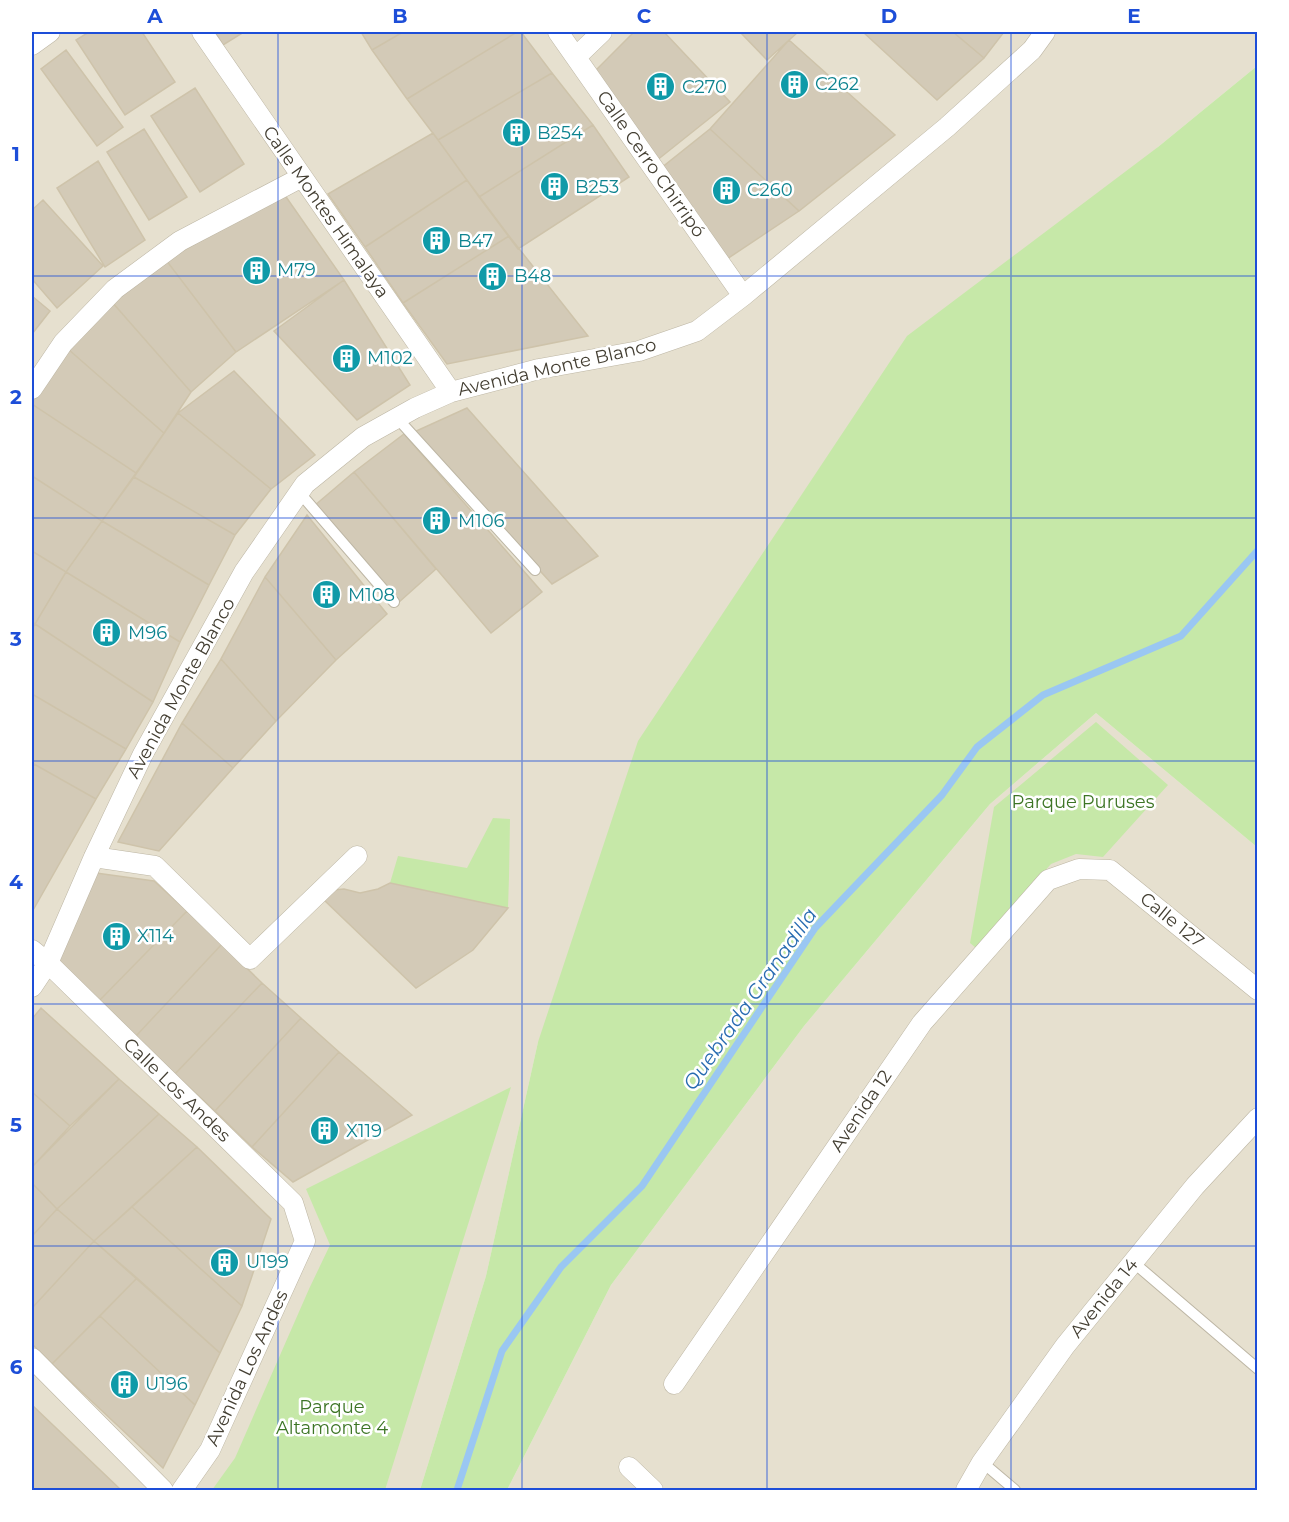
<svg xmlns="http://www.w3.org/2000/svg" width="1289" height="1522" font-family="Montserrat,sans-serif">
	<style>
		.residential { fill: #e6e0cf }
		.green { fill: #c6e8a8 }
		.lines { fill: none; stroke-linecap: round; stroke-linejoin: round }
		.stream { stroke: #9ac7f2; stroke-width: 7 }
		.building { fill: #d3cab7; stroke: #cec3aa; stroke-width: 1.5 }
		.lane-casing { stroke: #bdb6a4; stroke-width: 12 }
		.street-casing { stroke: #bdb6a4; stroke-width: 21 }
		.lane { stroke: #fff; stroke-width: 10 }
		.street { stroke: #fff; stroke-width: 20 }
		.grid { fill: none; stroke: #1d4ed8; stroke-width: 1.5; stroke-opacity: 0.55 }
		.labels { text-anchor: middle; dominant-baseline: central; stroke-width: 5; stroke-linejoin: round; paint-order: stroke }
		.culture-label { font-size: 18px; fill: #0d838f; stroke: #fff; text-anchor: start }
		.street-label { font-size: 18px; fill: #433e32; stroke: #fff }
		.park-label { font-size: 18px; fill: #3d7525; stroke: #fff }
		.water-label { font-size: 20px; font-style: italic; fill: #296cb1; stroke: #fff }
		.neatline { fill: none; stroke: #1d4ed8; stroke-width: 2 }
		.grid-label { font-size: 20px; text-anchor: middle; font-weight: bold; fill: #1d4ed8 }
	</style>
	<rect width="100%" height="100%" fill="#f1eee2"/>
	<path class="residential" d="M32,32h1225v34l-99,81 -620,895 -52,234 -66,214h-388z
		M1096,713l161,134v643h-750l104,-205 193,-259 186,-222z"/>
	<path class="green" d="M1257,66v781l-161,-134 -106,91 -186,222 -193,259 -104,205h-87l66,-214 52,-234 100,-301 269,-405 251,-189z
		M1096,722l72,63 -65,72 -27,-3 -25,10 -75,84 -6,-5 24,-136z
		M493,818l17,1 -1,58 -1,31 -118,-25 8,-27 69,12z
		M511,1087l-126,403h-173l23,-32 74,-169 21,-44 -24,-56z"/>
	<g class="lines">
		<path class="stream" d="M457,1490l45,-139 59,-84 81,-81 173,-258 127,-133 35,-48 66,-52 138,-59 77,-86"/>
	</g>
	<path class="building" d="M89,32h53l33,50 -50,33 -49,-75z
		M215,32h29l-21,13z
		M361,32h42l-31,18z
		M403,32h114l-110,67 -35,-49z
		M517,32h4l31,41 -114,67 -31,-41z
		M634,32h30l66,70 -74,59 -61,-90z
		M740,32h58l-31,28z
		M863,32h90l31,26 -47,42z
		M953,32h51l-20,26z
		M789,40l106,95 -96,76 -89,-82z
		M66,50l57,77 -26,19 -56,-77z
		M552,73l41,52 -114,72 -41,-57z
		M195,88l49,76 -44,28 -49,-76z
		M593,125l36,52 -111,72 -39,-52z
		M144,129l43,68 -38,23 -42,-68z
		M710,129l89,82 -72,48 -67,-90z
		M433,133l34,47 -102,67 -37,-53z
		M98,161l47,79 -40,27 -48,-79z
		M467,180l42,56 -106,67 -38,-56z
		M284,194l60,86 -108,72 -70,-92z
		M43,200l60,66 -46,42 -25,-29v-69z
		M509,236l79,100 -141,28 -44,-61z
		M166,260l70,92 -45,40 -79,-90z
		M344,280l66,105 -53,35 -83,-89z
		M32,296l18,15 -18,23z
		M112,302l79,90 -27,41 -96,-84z
		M68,349l96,84 -28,40 -104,-69v-3z
		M234,371l81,84 -44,34 -93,-76z
		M32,404l104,69 -34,48 -70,-45z
		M467,408l131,148 -46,28 -138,-152z
		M178,413l93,76 -36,46 -101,-58z
		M404,434l138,158 -51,41 -137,-161z
		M354,472l82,97 -38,34 -84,-97z
		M32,476l70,45 -36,51 -34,-21z
		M134,477l101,58 -26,50 -107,-64z
		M307,515l80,99 -51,46 -71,-83z
		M102,521l107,64 -29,57 -114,-70z
		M32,551l34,21 -31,52 -3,-2z
		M66,572l114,70 -27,60 -118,-78z
		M265,577l71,83 -60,61 -55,-62z
		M35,624l118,78 -27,47 -94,-55v-65z
		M221,659l55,62 -43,47 -51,-45z
		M32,694l94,55 -30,50 -64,-36z
		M182,723l51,45 -74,83 -41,-9z
		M34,764l62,35 -64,113v-144z
		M96,873l58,8 33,30 -88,90 -41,-39z
		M390,883l118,25 -35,42 -57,38 -93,-89 10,-9 11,-1 16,4 18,-4z
		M187,911l35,33 -86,92 -37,-35z
		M222,944l40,39 -87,91 -39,-38z
		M262,983l39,35 -86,93 -40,-37z
		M41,1008l78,71 -49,47 -38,-34v-73z
		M301,1018l38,34 -87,95 -37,-36z
		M339,1052l73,63 -119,67 -41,-35z
		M119,1079l40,35 -102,95 -25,-26v-16z
		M32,1092l38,34 -38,41z
		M159,1114l38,33 -103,94 -37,-32z
		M197,1147l74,72 -29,87 -110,-99z
		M32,1183l25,26 -25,27z
		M132,1207l110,99 -22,47 -126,-112z
		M57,1209l37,32 -62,67v-72z
		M94,1241l43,37 -85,86 -20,-20v-36z
		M137,1278l83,75 -25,52 -95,-89z
		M100,1316l95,89 -32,63 -111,-104z
		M32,1405l89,85h-86l-3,-2z"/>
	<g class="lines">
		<defs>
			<path id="lane" d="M397,418l138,152
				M299,492l95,110
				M1133,1262l125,107
				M982,1462l33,28"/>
			<path id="street" d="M202,32l249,360
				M558,32l185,264
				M32,45l18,-13
				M576,57l26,-25
				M32,389l31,-46 52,-54 65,-48 122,-64
				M94,857l61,9 95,93 107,-103
				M32,950l16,13 245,240 12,38 -95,209 -28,40
				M32,987l16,-24 46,-106 49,-103 101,-182 61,-88 58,-47 52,-29 36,-16 88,-23 100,-18 58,-20 46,-35 204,-169 85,-77 13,-18
				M32,1358l131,132
				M674,1384l248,-361 126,-143 31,-11 31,1 148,120
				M629,1467l24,23
				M966,1490l16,-28 83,-116 130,-160 63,-68"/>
		</defs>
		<use href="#lane" class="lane-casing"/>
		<use href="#street" class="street-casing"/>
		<use href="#lane" class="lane"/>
		<use href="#street" class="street"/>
	</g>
	<path class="grid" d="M278,32v1458M522,32v1458M767,32v1458M1011,32v1458M32,276h1226M32,518h1226M32,761h1226M32,1004h1226M32,1246h1226"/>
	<defs>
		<symbol id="building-disc" viewBox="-11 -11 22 22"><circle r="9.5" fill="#0f9aa8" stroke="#fff"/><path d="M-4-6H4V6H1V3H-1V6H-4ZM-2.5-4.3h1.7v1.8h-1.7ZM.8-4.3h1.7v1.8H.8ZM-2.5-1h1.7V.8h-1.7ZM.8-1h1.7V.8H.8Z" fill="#fff"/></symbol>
	</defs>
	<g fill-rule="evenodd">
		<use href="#building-disc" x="778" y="68" width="33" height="33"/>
		<use href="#building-disc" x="644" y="70" width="33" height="33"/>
		<use href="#building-disc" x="500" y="116" width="33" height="33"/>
		<use href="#building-disc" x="538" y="170" width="33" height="33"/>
		<use href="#building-disc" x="710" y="174" width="33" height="33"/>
		<use href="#building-disc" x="420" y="224" width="33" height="33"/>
		<use href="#building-disc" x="240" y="254" width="33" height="33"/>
		<use href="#building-disc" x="476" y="260" width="33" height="33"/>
		<use href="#building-disc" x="330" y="342" width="33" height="33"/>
		<use href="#building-disc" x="420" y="504" width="33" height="33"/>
		<use href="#building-disc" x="310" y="578" width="33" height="33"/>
		<use href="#building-disc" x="90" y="616" width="33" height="33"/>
		<use href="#building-disc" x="100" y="920" width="33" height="33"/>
		<use href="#building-disc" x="308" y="1114" width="33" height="33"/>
		<use href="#building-disc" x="208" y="1246" width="33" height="33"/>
		<use href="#building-disc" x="108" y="1368" width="33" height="33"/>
	</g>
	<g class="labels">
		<g class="culture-label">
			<text x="815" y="84">C262</text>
			<text x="682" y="87">C270</text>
			<text x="537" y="133">B254</text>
			<text x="575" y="187">B253</text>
			<text x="747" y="190">C260</text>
			<text x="458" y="241">B47</text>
			<text x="277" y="270">M79</text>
			<text x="514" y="276">B48</text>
			<text x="367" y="358">M102</text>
			<text x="458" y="521">M106</text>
			<text x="348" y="595">M108</text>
			<text x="128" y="633">M96</text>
			<text x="137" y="936">X114</text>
			<text x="346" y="1131">X119</text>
			<text x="246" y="1262">U199</text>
			<text x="145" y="1384">U196</text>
		</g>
		<g class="street-label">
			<text transform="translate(651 164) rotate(55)">Calle Cerro Chirripó</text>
			<text transform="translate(326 212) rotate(55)">Calle Montes Himalaya</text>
			<text transform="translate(557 367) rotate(-13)">Avenida Monte Blanco</text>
			<text transform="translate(181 688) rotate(-61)">Avenida Monte Blanco</text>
			<text transform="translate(1172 920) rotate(39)">Calle 127</text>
			<text transform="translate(177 1090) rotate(44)">Calle Los Andes</text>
			<text transform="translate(861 1111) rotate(-56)">Avenida 12</text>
			<text transform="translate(1104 1298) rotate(-51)">Avenida 14</text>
			<text transform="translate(247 1368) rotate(-65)">Avenida Los Andes</text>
		</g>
		<g class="park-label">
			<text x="1083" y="802">Parque Puruses</text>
			<text x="332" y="1407">Parque<tspan x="332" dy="21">Altamonte 4</tspan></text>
		</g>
		<g class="water-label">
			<text transform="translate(750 999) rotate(-55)">Quebrada Granadilla</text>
		</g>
	</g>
	<rect width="1289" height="1522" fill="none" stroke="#ffffff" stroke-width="66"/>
	<rect x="33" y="33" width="1223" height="1456" class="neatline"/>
	<g class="grid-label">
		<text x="155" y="23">A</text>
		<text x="400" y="23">B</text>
		<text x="644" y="23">C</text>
		<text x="889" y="23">D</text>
		<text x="1134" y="23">E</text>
		<text x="16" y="161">1</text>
		<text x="16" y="404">2</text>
		<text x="16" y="646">3</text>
		<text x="16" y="889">4</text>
		<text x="16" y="1132">5</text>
		<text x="16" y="1374">6</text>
	</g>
</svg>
